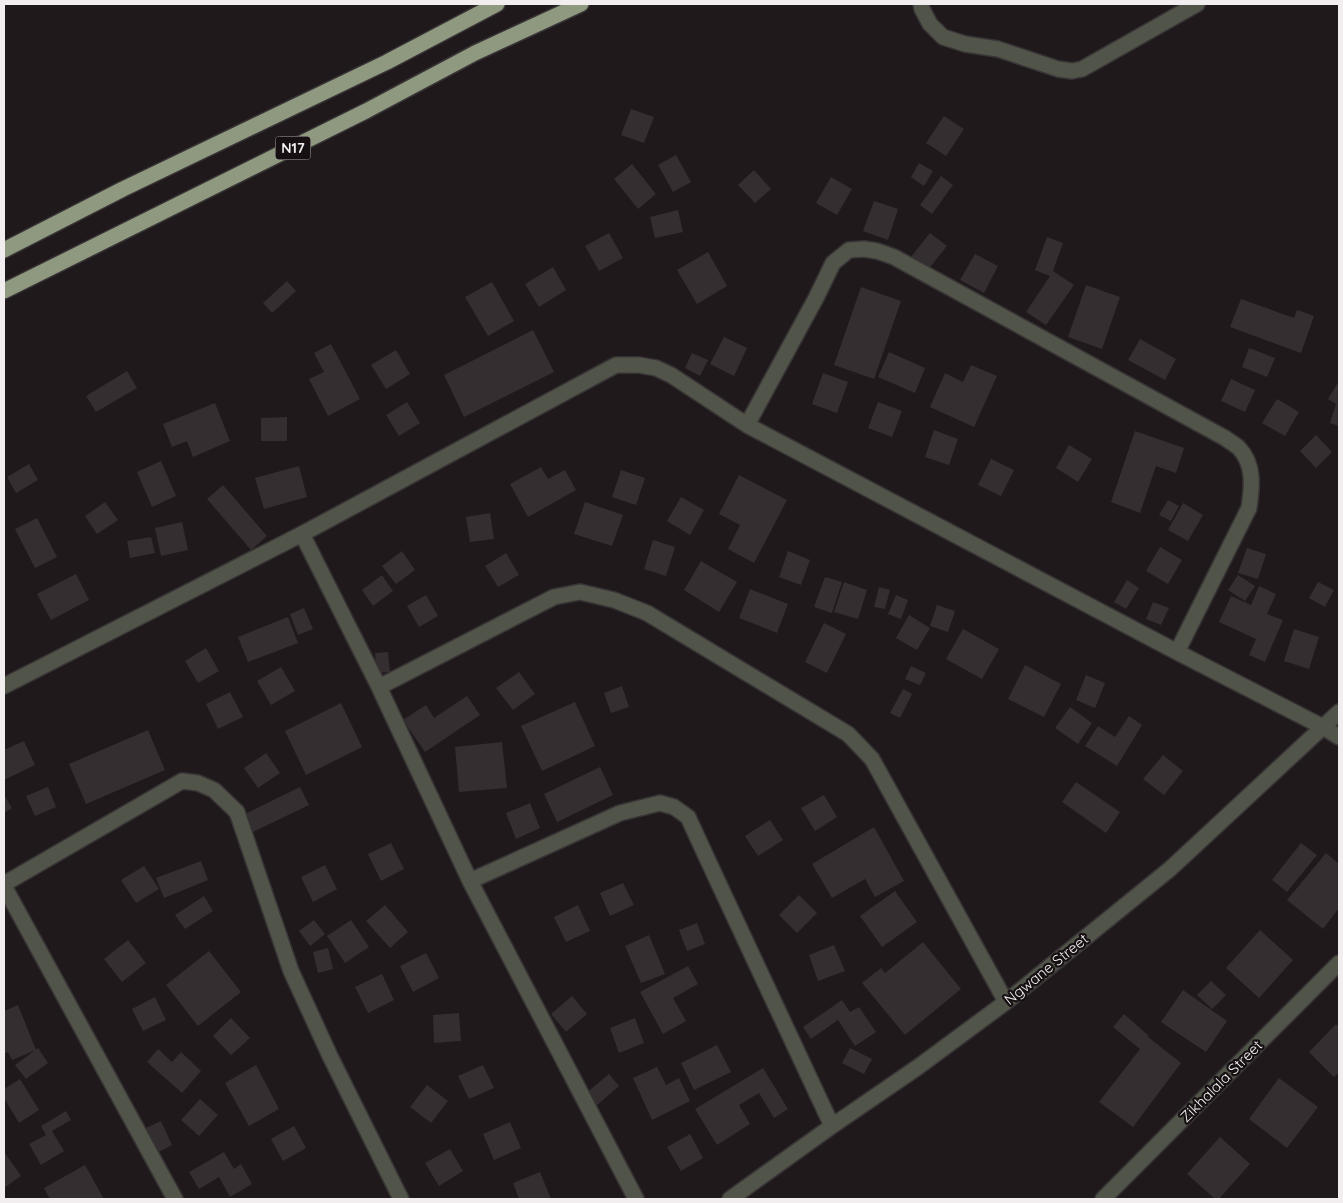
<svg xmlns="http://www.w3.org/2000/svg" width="1343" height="1203" font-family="Quicksand,sans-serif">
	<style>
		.building { fill: #342e30 }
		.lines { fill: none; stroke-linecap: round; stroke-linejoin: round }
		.minor-casing { stroke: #383335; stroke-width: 18 }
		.trunk-casing { stroke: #383335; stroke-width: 18 }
		.minor { stroke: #505449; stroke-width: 15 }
		.trunk { stroke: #8e9980; stroke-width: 15 }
		.labels { text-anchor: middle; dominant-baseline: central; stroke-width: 4.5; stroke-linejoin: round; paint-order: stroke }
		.shield { fill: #161012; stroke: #b0abad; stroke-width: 1 }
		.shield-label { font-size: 14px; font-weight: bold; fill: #f2eeef }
		.street-label { font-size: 15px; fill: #f2eeef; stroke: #161012 }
	</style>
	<rect width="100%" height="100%" fill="#1f191c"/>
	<path class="building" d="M631,109l23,8 -10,26 -23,-8z
		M944,116l20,13 -18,27 -20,-13z
		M676,155l15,27 -18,10 -15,-27z
		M919,163l14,8 -9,15 -13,-9z
		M632,164l24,30 -18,15 -24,-30z
		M754,170l17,19 -16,14 -17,-18z
		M941,176l12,9 -21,29 -12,-9z
		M831,177l21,12 -15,26 -21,-12z
		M874,201l24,8 -10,31 -25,-9z
		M678,210l5,22 -28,6 -5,-21z
		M609,233l14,25 -24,13 -14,-25z
		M930,233l17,13 -20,25 -17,-13z
		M1047,237l16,6 -10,28 21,14 -28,40 -20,-13 24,-36 -15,-6z
		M708,252l19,34 -30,18 -20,-34z
		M975,254l23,12 -14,27 -24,-13z
		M553,267l13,23 -27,17 -14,-23z
		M287,281l9,10 -24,22 -9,-10z
		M492,282l22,39 -26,15 -23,-39z
		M1086,285l34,12 -18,52 -34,-12z
		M861,287l40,14 -27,78 -40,-14z
		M1241,299l53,19 3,-8 17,6 -13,37 -71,-26z
		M533,330l21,42 -90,45 -20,-42z
		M724,337l23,11 -13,28 -24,-12z
		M1140,339l36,20 -11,21 -37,-20z
		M331,344l29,55 -32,17 -19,-37 15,-7 -10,-19z
		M1249,348l26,10 -8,19 -25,-10z
		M396,350l14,24 -24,15 -15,-24z
		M889,352l36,16 -10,25 -37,-16z
		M692,353l16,7 -8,16 -15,-8z
		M971,365l26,11 -23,51 -44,-20 15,-34 18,9z
		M127,371l10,17 -41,24 -10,-16z
		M823,373l25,9 -11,31 -25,-9z
		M1231,379l24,11 -10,22 -24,-11z
		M1339,381v45l-9,-3 6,-19 2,1 -10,-6z
		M1277,399l22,13 -14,24 -23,-13z
		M407,402l13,21 -21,13 -13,-21z
		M878,402l24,9 -10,26 -24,-9z
		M215,403l15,38 -37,16 -6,-16 -15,6 -9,-23z
		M287,417v24h-26v-23z
		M934,430l24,9 -9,26 -24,-8z
		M1135,431l49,17 -8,25 -20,-7 -16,47 -29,-11z
		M1316,435l16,17 -16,16 -16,-17z
		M1069,445l23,14 -14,23 -22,-14z
		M991,459l23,11 -13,26 -23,-11z
		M161,461l15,35 -24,11 -15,-35z
		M29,464l9,16 -22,13 -9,-16z
		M299,466l8,31 -43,12 -9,-31z
		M541,467l7,12 17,-9 11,20 -48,27 -18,-33z
		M621,470l24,8 -9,27 -24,-8z
		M739,475l48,25 -33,63 -26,-14 12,-24 -21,-11z
		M223,485l44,51 -16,14 -44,-51z
		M681,497l23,13 -14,25 -23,-14z
		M1168,500l11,6 -8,15 -12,-6z
		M105,502l13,18 -21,14 -12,-18z
		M585,502l38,13 -11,31 -38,-12z
		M1183,503l20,12 -15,26 -20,-11z
		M490,513l4,26 -24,3 -4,-25z
		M37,518l20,39 -22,11 -20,-39z
		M182,522l6,28 -27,6 -6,-28z
		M151,537l4,16 -25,5 -3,-17z
		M653,540l22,7 -9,29 -22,-7z
		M1160,547l22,13 -14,24 -22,-13z
		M1247,548l19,6 -8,25 -20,-6z
		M402,551l13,19 -19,14 -14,-18z
		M788,551l22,9 -9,25 -22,-8z
		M506,553l13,22 -21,12 -13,-21z
		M701,561l36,21 -18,30 -35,-22z
		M76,574l13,26 -38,20 -14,-26z
		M382,575l11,16 -20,15 -11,-16z
		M1238,575l17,11 -10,15 -17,-11z
		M825,577l17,5 -10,31 -18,-6z
		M1127,580l12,8 -13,21 -12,-7z
		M844,582l23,8 -9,29 -24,-7z
		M1318,582l16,8 -9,17 -16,-9z
		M1259,586l17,8 -9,20 16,6 -18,42 -16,-7 7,-16 -37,-17 12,-26 20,9z
		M879,587l11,3 -5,19 -11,-2z
		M750,589l38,15 -11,29 -38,-15z
		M426,595l12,21 -19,11 -12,-21z
		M896,595l12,5 -7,19 -13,-5z
		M1153,602l16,6 -8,17 -15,-6z
		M937,605l18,6 -7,21 -18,-6z
		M304,608l9,21 -15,6 -8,-21z
		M909,615l21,13 -13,22 -21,-12z
		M288,617l10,26 -50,19 -10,-25z
		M824,623l22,11 -19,39 -22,-11z
		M963,629l36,20 -17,30 -36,-20z
		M1294,629l25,8 -10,32 -25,-8z
		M206,648l13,23 -21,12 -13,-22z
		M388,652l2,20 -13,1 -2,-20z
		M1025,665l36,19 -17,33 -36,-18z
		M911,666l15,7 -6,12 -15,-6z
		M281,667l14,24 -24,14 -14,-24z
		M519,672l16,22 -22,16 -17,-22z
		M1086,675l19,8 -10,25 -19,-8z
		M622,686l7,21 -18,6 -7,-20z
		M903,689l9,5 -12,24 -10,-5z
		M230,692l13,25 -25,12 -12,-25z
		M467,696l13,19 -55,37 -22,-32 23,-15 8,13z
		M575,702l20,44 -53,25 -21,-45z
		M341,703l21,44 -56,28 -21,-44z
		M1070,707l22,16 -14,21 -23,-16z
		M1129,716l13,9 -25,41 -32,-20 13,-20 17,11z
		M148,730l17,40 -79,34 -17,-40z
		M24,741l11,24 -31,15v-30z
		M502,742l5,46 -48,4 -4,-45z
		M266,753l14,20 -22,15 -14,-20z
		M1163,755l20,16 -19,24 -21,-16z
		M600,767l13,28 -56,27 -13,-28z
		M1076,782l44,30 -14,21 -44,-31z
		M48,787l8,20 -21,9 -9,-20z
		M300,787l9,18 -58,28 -8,-18z
		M4,795l8,13 -8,5z
		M824,795l13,22 -22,14 -14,-23z
		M530,803l10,25 -24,11 -10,-26z
		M770,820l13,20 -25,16 -13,-20z
		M874,827l30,54 -29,16 -10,-18 -33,19 -20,-34z
		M391,843l13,26 -23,12 -13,-27z
		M1301,843l16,12 -30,37 -15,-12z
		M1326,853l13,11v44l-16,21 -36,-29z
		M201,861l7,19 -44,18 -8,-20z
		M325,865l12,24 -24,13 -12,-25z
		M144,866l15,23 -23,14 -15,-23z
		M623,883l11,22 -24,11 -10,-23z
		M895,891l22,31 -35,25 -22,-31z
		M799,895l18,18 -20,20 -18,-18z
		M204,896l9,15 -28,18 -10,-14z
		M385,905l23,27 -18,16 -24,-27z
		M578,905l12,26 -24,11 -12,-25z
		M314,920l11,14 -15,12 -11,-15z
		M351,920l18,27 -24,16 -18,-27z
		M697,923l8,21 -18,7 -8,-21z
		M1260,930l33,30 -34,38 -33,-30z
		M649,935l16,39 -24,9 -16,-37z
		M128,940l18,23 -24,19 -18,-23z
		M923,942l38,47 -56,46 -43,-52 19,-15 4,5z
		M834,945l11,26 -27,10 -9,-26z
		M328,948l5,21 -15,4 -5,-21z
		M209,951l32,41 -43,34 -32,-41z
		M426,953l13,25 -26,14 -13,-26z
		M688,966l10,18 -25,14 13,23 -23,13 -23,-42z
		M382,974l12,26 -26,13 -13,-26z
		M1211,981l15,14 -14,14 -15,-14z
		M1183,990l44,31 -21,31 -45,-30z
		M572,996l15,18 -21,18 -15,-18z
		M155,997l11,23 -23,11 -11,-22z
		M842,1000l8,12 9,-5 17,25 -21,14 -17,-26 -27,19 -8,-12z
		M18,1005l18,45 -24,10 -4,-8 -4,2v-43z
		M459,1013l2,28 -27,2 -1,-28z
		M1124,1014l25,22 -1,1 33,26 -48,64 -34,-25 41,-53 -27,-22z
		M231,1018l19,20 -19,17 -18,-19z
		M635,1018l9,25 -25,10 -9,-25z
		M1336,1024l3,3v45l-5,5 -25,-25z
		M717,1045l14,27 -37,18 -13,-27z
		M38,1048l10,15 -22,16 -11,-14z
		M850,1048l22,11 -8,15 -22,-11z
		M158,1049l14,13 9,-10 20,19 -19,22 -35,-31z
		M256,1065l23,44 -30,17 -24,-43z
		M483,1065l11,23 -25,11 -11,-23z
		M657,1067l9,18 13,-7 11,23 -38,19 -19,-42z
		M763,1068l25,41 -14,9 -15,-25 -20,12 11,19 -33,21 -22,-36z
		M609,1074l10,12 -24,21 -11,-12z
		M1279,1078l39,29 -31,41 -38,-29z
		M20,1079l19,31 -20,13 -15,-25v-9z
		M427,1085l21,16 -17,22 -21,-16z
		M200,1099l18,16 -19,21 -18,-16z
		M66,1111l5,9 -19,11 12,20 -23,14 -12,-21 17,-9 -5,-9z
		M161,1121l11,24 -19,10 -12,-25z
		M510,1122l11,26 -27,12 -11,-26z
		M294,1126l12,22 -23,13 -12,-22z
		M690,1134l13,24 -22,13 -14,-24z
		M1220,1137l30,27 -31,35h-4l-28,-25z
		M450,1149l13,22 -24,15 -14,-23z
		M224,1152l10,17 7,-5 11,20 -22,13 -11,-20 -20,12 -10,-17z
		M5,1153l16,23 -17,12v-34z
		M85,1165l19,34h-54l-6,-11z
		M540,1172l11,27h-32l-6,-16z"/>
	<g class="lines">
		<defs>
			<path id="minor" d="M921,4l1,5 8,15 13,13 22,7 33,5 60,20 14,2 10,-2 115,-65
				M747,425l69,-127 17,-35 16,-13 15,-1 13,2 17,6 331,181c4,3 9,6 13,9 17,17 14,40 11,61l-72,144
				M302,534l77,153 91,194 166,318
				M4,686l298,-152 314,-169h23l17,3 15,7 76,50 430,227 146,75 16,10
				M379,687l175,-90 26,-5 34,8 33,13 201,121 24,25 134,243
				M470,881l150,-68 40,-10 14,4 14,10 23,50 121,259
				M4,884l178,-103 16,2 16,7 23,22 54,159 39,85 71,143
				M4,886l171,313
				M730,1199l102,-73 86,-59 88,-65 164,-133 169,-157
				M1103,1199l236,-236"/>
			<path id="trunk" d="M4,250l119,-61 264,-127 110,-58
				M4,291l362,-180 109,-58 106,-49"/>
		</defs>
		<use href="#minor" class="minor-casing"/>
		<use href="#trunk" class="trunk-casing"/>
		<use href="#minor" class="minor"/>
		<use href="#trunk" class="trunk"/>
	</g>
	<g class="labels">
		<rect class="shield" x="275.5" y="136.5" width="35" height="23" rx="4"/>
		<g class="shield-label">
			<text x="293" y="148">N17</text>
		</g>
		<g class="street-label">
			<text transform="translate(1046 969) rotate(-39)">Ngwane Street</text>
			<text transform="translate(1221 1081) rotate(-45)">Zikhalala Street</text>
		</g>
	</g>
	<rect width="1343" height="1203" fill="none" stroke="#f2eeef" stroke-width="10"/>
</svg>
